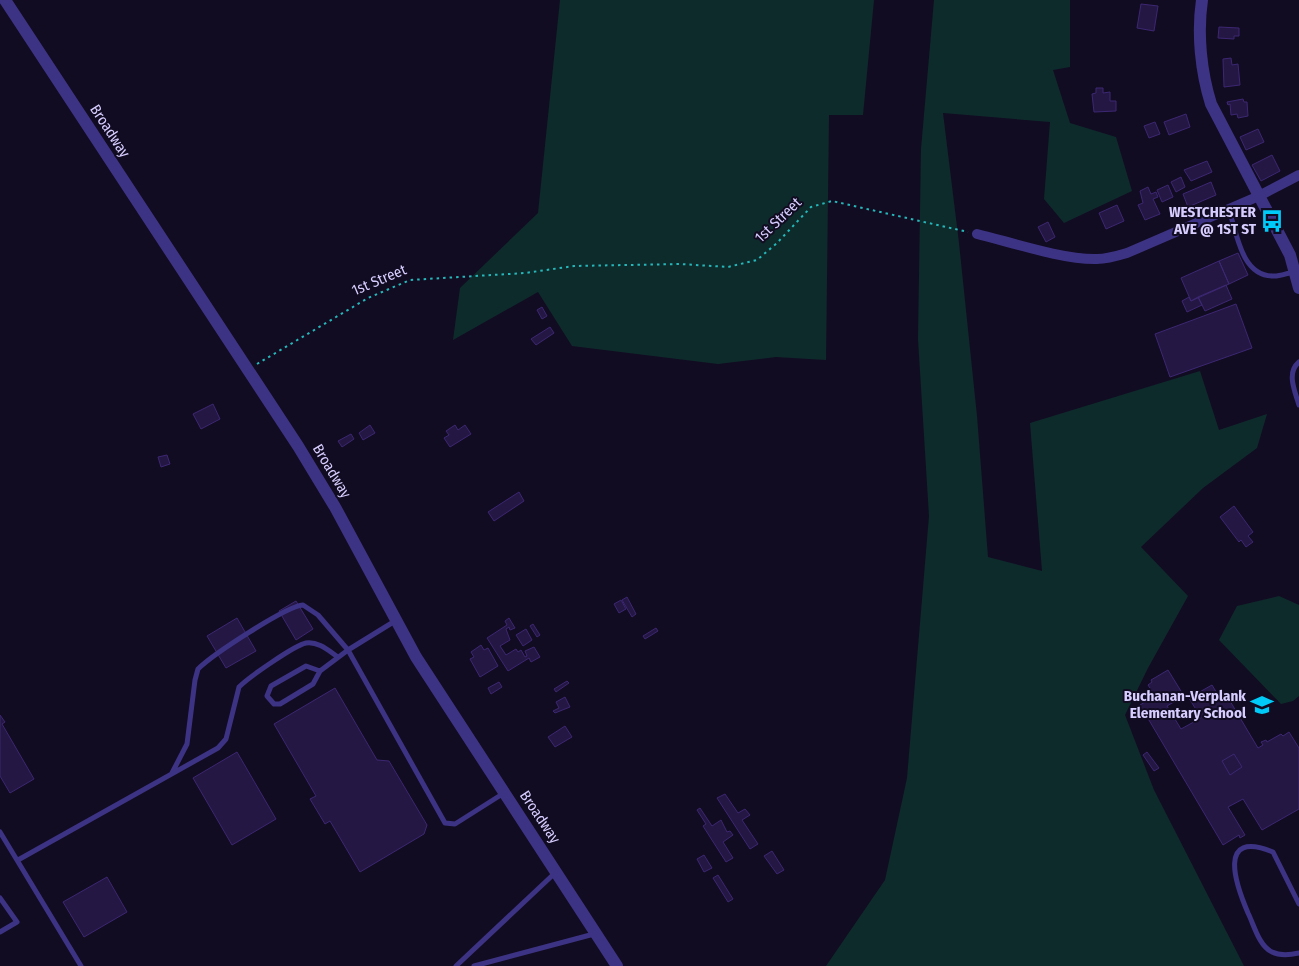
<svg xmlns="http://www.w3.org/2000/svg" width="1299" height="966" font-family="'Fira Sans Condensed',sans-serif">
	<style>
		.green { fill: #0e2b2c }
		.building { fill: #241744; stroke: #3c2772 }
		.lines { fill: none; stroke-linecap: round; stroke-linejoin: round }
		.path { stroke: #26b7ba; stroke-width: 2; stroke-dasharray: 2.5 4; stroke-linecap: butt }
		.service { stroke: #3d3384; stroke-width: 5 }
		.minor { stroke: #3d3384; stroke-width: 10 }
		.tertiary { stroke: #3d3384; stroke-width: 12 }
		.labels { text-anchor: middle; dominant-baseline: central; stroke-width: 4; stroke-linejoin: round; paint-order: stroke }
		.street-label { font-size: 15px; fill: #d7cdff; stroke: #120c22 }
		.poi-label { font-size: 15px; font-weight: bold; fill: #d7cdff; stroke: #120c22; text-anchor: end }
	</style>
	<rect width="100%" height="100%" fill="#120c22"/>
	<path class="green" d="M560,0h314l-11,115h-34l-3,245 -50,-3 -58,7 -146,-18 -34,-54 -85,48 7,-52 78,-75z
		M934,0h136v67l-17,3 17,53 46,14 16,54 -68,32 -20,-24 6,-77 -107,-9 16,130 18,173 11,141 54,14 -12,-148 170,-52 19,59 48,-16 -10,34 -54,40 -62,59 47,49 -40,72 -23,47 29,75 90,176h-418l59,-86 22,-102 22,-262 -11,-177 3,-190z
		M1279,596l20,9v91l-6,5 -12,3 -62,-64 18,-34z"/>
	<path class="building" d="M1141,4l17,2 -4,25 -17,-3z
		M1219,27l20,1v8h-5v3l-16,-1z
		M1231,58l1,7 6,-1 2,21 -16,2 -1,-28z
		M1096,88h7v5l7,-1v9h6v10l-22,1 -2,-18 4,-1z
		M1243,99l1,3h3l1,14 -10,2 -1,-4 -6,1 -1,-11 -2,1 -1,-3z
		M1186,114l4,13 -21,8 -5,-13z
		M1155,122l5,12 -11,4 -5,-12z
		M1258,129l6,13 -18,8 -6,-13z
		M1272,155l8,16 -19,10 -9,-16z
		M1207,161l5,11 -21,9 -7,-11z
		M1181,177l4,10 -9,5 -5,-10z
		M1211,182l5,13 -28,12 -5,-13z
		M1168,185l5,12 -11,5 -5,-12z
		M1148,187l3,7 5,-2 2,5 -5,2 7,15 -15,6 -7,-15 5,-2 -3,-12z
		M1117,205l7,16 -18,8 -7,-16z
		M1048,222l7,15 -9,5 -8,-15z
		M1238,253l10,22 -19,9 -10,-23z
		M1219,261l10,23 -38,17 -10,-23z
		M1226,285l6,14 -27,12 -7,-14z
		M1189,297l2,4 7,-4 4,8 -15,7 -5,-11z
		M1236,304l16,44 -82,29 -15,-43z
		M542,307l5,9 -5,3 -5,-9z
		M550,327l4,6 -18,12 -5,-6z
		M213,404l7,15 -19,10 -8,-15z
		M370,425l5,8 -12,7 -4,-7z
		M455,425l3,5 7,-5 6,9 -21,13 -6,-9 5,-3 -3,-4z
		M351,434l3,5 -12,8 -4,-6z
		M167,455l3,9 -9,3 -3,-10z
		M519,492l5,9 -30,20 -6,-9z
		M1234,506l19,26 -5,4 5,6 -7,5 -5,-7 -2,2 -19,-25z
		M627,597l9,17 -4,3 -10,-17z
		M621,600l5,9 -7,4 -5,-9z
		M296,601l17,28 -17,11 -17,-29z
		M237,618l19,33 -30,17 -19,-32z
		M509,618l6,10 -5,2 -1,-3 -3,2 4,11 -10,6 6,9 10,-6 2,3 3,-2 4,7 2,-1 -2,-5 9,-4 6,10 -9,5 -2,-4 -21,13 -21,-33 20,-13 -2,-4z
		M533,624l7,11 -3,2 -7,-11z
		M656,628l2,3 -13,8 -2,-3z
		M526,629l6,11 -9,6 -7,-11z
		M481,645l3,5 4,-2 10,18 -18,11 -10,-18 4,-2 -3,-5z
		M1168,670l16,26 -17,10 14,23 20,-11 -12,-20 23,-13 9,15 6,-4 31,52 5,-3 -2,-3 5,-2 1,2 14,-8 2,2 6,-4 10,16v61l-37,21 -19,-31 -15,8 17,28 -5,3 -1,-3 -16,10 -83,-140 15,-9 -7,-11 4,-3 -1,-2z
		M567,681l2,2 -13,9 -2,-3z
		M499,682l3,5 -11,7 -3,-6z
		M335,688l42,72 12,1 38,64 -3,9 -64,38 -30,-51 -5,3 -15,-25 6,-3 -42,-72z
		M565,697l5,10 -15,6 -2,-2 6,-3 -3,-6z
		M0,715l5,7 -3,2 32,55 -24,14 -10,-17z
		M565,726l7,11 -17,10 -7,-10z
		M237,752l39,67 -44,26 -39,-67z
		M1147,752l12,16 -5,3 -11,-16z
		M1234,754l8,13 -12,8 -8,-14z
		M725,794l13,19 7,-4 5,6 -8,5 16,24 -8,5 -33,-51z
		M700,808l12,18 9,-6 6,12 3,-1 3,4 -10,7 10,16 -7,4 -23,-36 3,-2 -9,-14z
		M772,851l12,19 -7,4 -13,-18z
		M704,855l8,13 -8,4 -7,-13z
		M718,875l15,24 -5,3 -15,-24z
		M107,877l20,35 -43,25 -21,-35z"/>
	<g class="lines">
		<path class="path" d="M257,364l111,-66 42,-18 115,-7 49,-7 106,-2 48,3 29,-7 20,-17 34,-36 21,-6 136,31"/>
		<path class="service" d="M1229,210c8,23 12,65 43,66 7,1 15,-3 22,-4
			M1299,362c-13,11 -4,29 0,43
			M320,671l-14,-5 -35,20 -4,10 7,8h6l33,-20 7,-13 28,-21 47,-29
			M172,773l15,-29 8,-64 3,-11c14,-14 88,-63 105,-64l15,10 30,35 97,173 10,1 49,-31
			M0,832l81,134
			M18,860l200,-112 8,-9 13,-52c10,-10 56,-42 67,-44 12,-2 23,8 32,14
			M0,898l17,24 -17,10
			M1299,904l-26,-52c-57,-23 -37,33 -25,61 6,12 11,33 24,39 8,4 18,3 27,1
			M456,966l100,-94
			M474,966l120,-32"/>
		<path class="minor" d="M977,234c33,8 87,26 120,25 10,0 20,-3 30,-6l132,-57 40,-21"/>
		<path class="tertiary" d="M5,0l293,446 37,61 81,150 201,309
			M1202,0c-5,34 -1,72 9,104l79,151 9,33"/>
	</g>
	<defs>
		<symbol id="bus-bare" viewBox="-9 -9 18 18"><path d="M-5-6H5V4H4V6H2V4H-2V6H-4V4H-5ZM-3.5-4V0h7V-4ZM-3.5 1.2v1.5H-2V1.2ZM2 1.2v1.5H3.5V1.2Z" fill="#00caf8" stroke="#120c22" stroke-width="2.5" paint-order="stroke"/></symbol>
		<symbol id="school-bare" viewBox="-9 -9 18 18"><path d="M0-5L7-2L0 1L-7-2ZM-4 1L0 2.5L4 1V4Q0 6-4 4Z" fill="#00caf8" stroke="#120c22" stroke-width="2.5" paint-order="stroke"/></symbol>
	</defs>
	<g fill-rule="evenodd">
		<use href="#bus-bare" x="1256" y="205" width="32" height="32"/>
		<use href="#school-bare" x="1246" y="689" width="32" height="32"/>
	</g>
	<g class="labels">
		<g class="street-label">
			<text transform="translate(110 131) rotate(57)">Broadway</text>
			<text transform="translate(778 220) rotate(-44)">1st Street</text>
			<text transform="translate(379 280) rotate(-23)">1st Street</text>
			<text transform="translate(332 471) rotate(59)">Broadway</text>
			<text transform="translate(540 817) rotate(56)">Broadway</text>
		</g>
		<g class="poi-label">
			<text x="1256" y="212">WESTCHESTER<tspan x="1256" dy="17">AVE @ 1ST ST</tspan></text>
			<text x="1246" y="696">Buchanan-Verplank<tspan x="1246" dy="17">Elementary School</tspan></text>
		</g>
	</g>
</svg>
